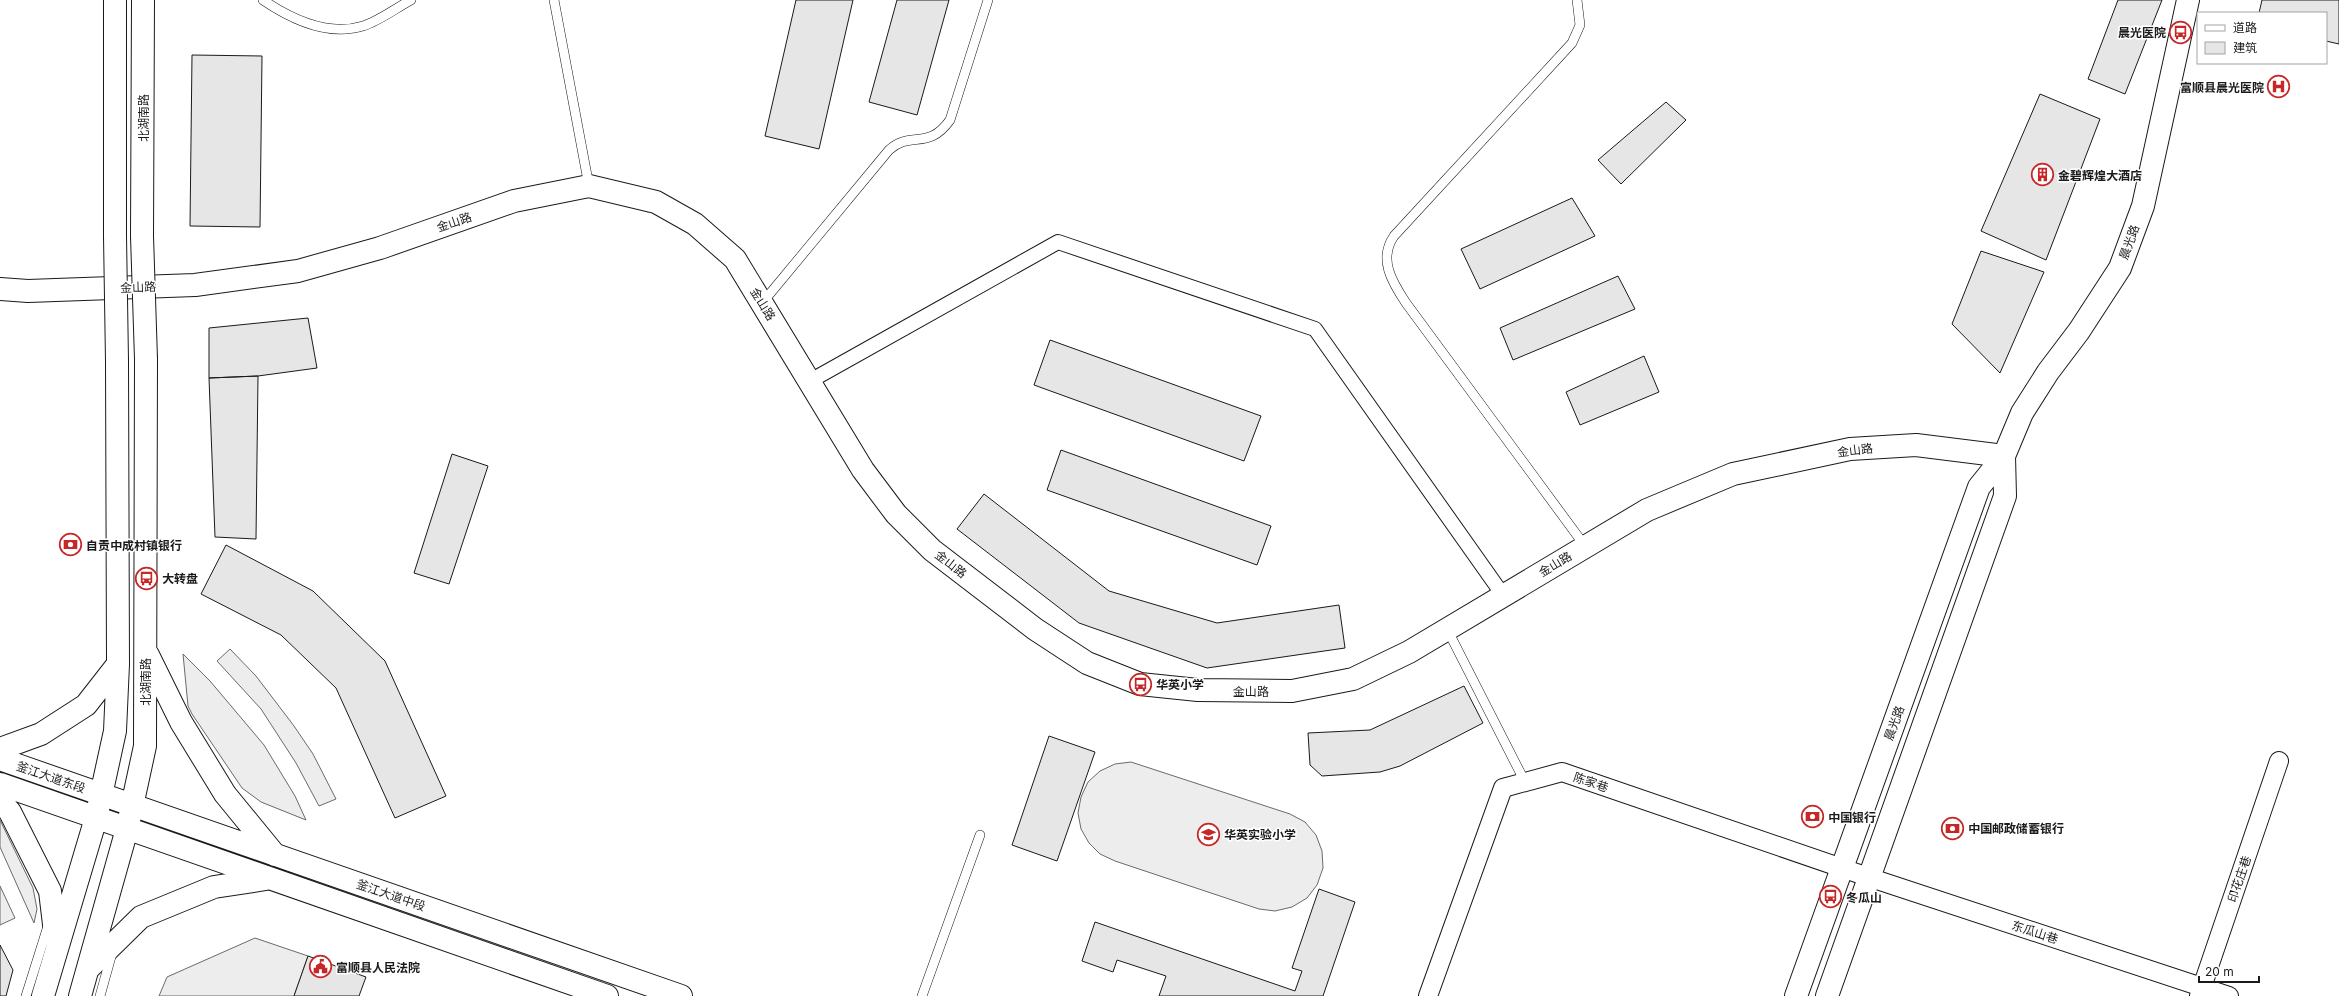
<svg xmlns="http://www.w3.org/2000/svg" width="2339" height="996" font-family="Inter,'Noto Sans SC',sans-serif">
	<style>
		.built { fill: #ededed; stroke: #6a6a6a }
		.building { fill: #e6e6e6; stroke: #1a1a1a }
		.lines { fill: none; stroke-linecap: round; stroke-linejoin: round }
		.service-casing { stroke: #1a1a1a; stroke-width: 10 }
		.pedestrian-casing { stroke: #1a1a1a; stroke-width: 16 }
		.minor-casing { stroke: #1a1a1a; stroke-width: 20 }
		.tertiary-casing { stroke: #1a1a1a; stroke-width: 24 }
		.secondary-casing { stroke: #1a1a1a; stroke-width: 24 }
		.primary-casing { stroke: #1a1a1a; stroke-width: 24 }
		.service { stroke: #fff; stroke-width: 9 }
		.pedestrian { stroke: #fff; stroke-width: 14 }
		.minor { stroke: #fff; stroke-width: 18 }
		.tertiary { stroke: #fff; stroke-width: 22 }
		.secondary { stroke: #fff; stroke-width: 22 }
		.primary { stroke: #fff; stroke-width: 22 }
		.primary-bridge-casing { stroke: #1a1a1a; stroke-width: 24; stroke-linecap: butt }
		.primary-bridge { stroke: #fff; stroke-width: 22 }
		.labels { text-anchor: middle; dominant-baseline: central; stroke-width: 3; stroke-linejoin: round; paint-order: stroke }
		.poi-label { font-size: 12px; font-weight: bold; fill: #1a1a1a; stroke: #fff; text-anchor: start }
		.street-label { font-size: 12px; fill: #1a1a1a; stroke: #fff }
	</style>
	<rect width="100%" height="100%" fill="#fff"/>
	<path class="built" d="M230,649l26,27 38,50 19,28 23,45 -17,7 -23,-43 -35,-54 -44,-48z
		M183,654l27,27 54,64 31,51 11,24 -45,-18 -19,-14 -50,-74 -4,-8z
		M1131,762l159,52 15,8 11,13 6,16 1,17 -6,17 -10,13 -15,9 -17,4 -16,-2 -144,-48 -15,-7 -11,-11 -8,-14 -3,-16 3,-16 7,-15 12,-11 15,-7z
		M0,820l33,68 4,21 -3,14 -34,-76z
		M0,886l15,32 -15,7z
		M255,938l53,18 -14,40h-135l8,-19z"/>
	<path class="building" d="M796,0h57l-34,149 -54,-13z
		M897,0h52l-32,115 -48,-13z
		M2118,0h44l-37,94 -37,-15z
		M2262,0h77v44l-13,-3v-28h-67z
		M192,55l70,1 -2,171 -70,-1z
		M2040,94l60,25 -54,141 -65,-29z
		M1666,102l20,18 -65,64 -23,-24z
		M1572,198l23,38 -115,53 -19,-40z
		M1981,251l63,21 -44,101 -48,-49z
		M1618,276l17,33 -122,51 -13,-32z
		M308,318l9,50 -59,8 -49,2v-50z
		M1050,340l211,76 -17,45 -210,-76z
		M1644,356l15,36 -79,33 -14,-33z
		M258,376l-2,163 -41,-2 -6,-159z
		M1061,450l210,76 -14,39 -210,-75z
		M452,454l36,12 -39,118 -35,-11z
		M984,494l125,97 108,32 122,-18 6,43 -138,20 -128,-45 -122,-94z
		M226,545l87,46 72,70 61,135 -51,22 -59,-130 -55,-53 -80,-41z
		M1464,686l19,37 -83,43 -20,6 -58,4 -12,-11 -2,-32 62,-3z
		M1049,736l46,16 -38,109 -45,-16z
		M1319,889l36,13 -32,94h-164l7,-20 -49,-16 -4,12 -31,-11 13,-39 200,69 7,-20 -10,-3z
		M0,945l13,25 -7,26h-6z
		M308,956l58,21 -7,19h-65z"/>
	<g class="lines">
		<defs>
			<path id="service" d="M263,0c28,19 64,37 100,26 16,-5 33,-18 48,-26
				M554,0l35,186
				M1577,0l3,25 -8,18 -178,193c-16,23 -2,46 12,67l179,243
				M763,302l126,-152c22,-20 39,1 61,-30l38,-120
				M1447,629l78,153
				M26,996l22,-70
				M100,996l12,-43
				M922,996l58,-161"/>
			<path id="pedestrian" d="M810,381l248,-139 257,87 188,266"/>
			<path id="minor" d="M1428,996l75,-208 59,-16 309,106 358,118
				M2199,996l80,-235"/>
			<path id="tertiary" d="M0,289l28,2 167,-6 103,-14 82,-23 134,-47 75,-15 67,16 39,22 40,35 128,211 33,44 36,36 103,79 52,34 53,21 58,6 94,1 61,-12 56,-27 238,-142 86,-36 117,-25 66,-4 88,11"/>
			<path id="secondary" d="M1796,996l183,-509 25,-31 18,-43 26,-41 31,-41 41,-63 23,-62 45,-206
				M1827,996l178,-500 -1,-40"/>
			<path id="primary" d="M115,236v-236
				M142,236l1,-236
				M148,655l33,67 44,72 50,61
				M0,749l41,-15 45,-29 32,-41
				M0,759l681,237
				M0,784l607,212
				M0,800l10,12 40,79 6,50
				M88,969l53,-52 73,-30 52,-8
				M43,996l53,-178 19,-87 3,-67 -1,-303
				M80,996l47,-167 18,-83 1,-387"/>
		</defs>
		<use href="#service" class="service-casing"/>
		<use href="#pedestrian" class="pedestrian-casing"/>
		<use href="#minor" class="minor-casing"/>
		<use href="#tertiary" class="tertiary-casing"/>
		<use href="#secondary" class="secondary-casing"/>
		<use href="#primary" class="primary-casing"/>
		<use href="#service" class="service"/>
		<use href="#pedestrian" class="pedestrian"/>
		<use href="#minor" class="minor"/>
		<use href="#tertiary" class="tertiary"/>
		<use href="#secondary" class="secondary"/>
		<use href="#primary" class="primary"/>
		<defs>
			<path id="primary-bridge" d="M115,236l2,125
				M142,236l4,123"/>
		</defs>
		<use href="#primary-bridge" class="primary-bridge-casing"/>
		<use href="#primary-bridge" class="primary-bridge"/>
	</g>
	<defs>
		<symbol id="bus-ring" viewBox="-11 -11 22 22"><circle r="9.5" fill="#fff" stroke="#c62828" stroke-width="1.5"/><path d="M-5-6H5V4H4V6H2V4H-2V6H-4V4H-5ZM-3.5-4V0h7V-4ZM-3.5 1.2v1.5H-2V1.2ZM2 1.2v1.5H3.5V1.2Z" fill="#c62828"/></symbol>
		<symbol id="hospital-ring" viewBox="-11 -11 22 22"><circle r="9.5" fill="#fff" stroke="#c62828" stroke-width="1.5"/><path d="M-5-5h3v3.5h4V-5h3V5h-3V1.5h-4V5h-3Z" fill="#c62828"/></symbol>
		<symbol id="building-ring" viewBox="-11 -11 22 22"><circle r="9.5" fill="#fff" stroke="#c62828" stroke-width="1.5"/><path d="M-4-6H4V6H1V3H-1V6H-4ZM-2.5-4.3h1.7v1.8h-1.7ZM.8-4.3h1.7v1.8H.8ZM-2.5-1h1.7V.8h-1.7ZM.8-1h1.7V.8H.8Z" fill="#c62828"/></symbol>
		<symbol id="bank-ring" viewBox="-11 -11 22 22"><circle r="9.5" fill="#fff" stroke="#c62828" stroke-width="1.5"/><path d="M-6-4H6V4H-6ZM0-2.3a2.3 2.3 0 1 0 0 4.6a2.3 2.3 0 1 0 0-4.6Z" fill="#c62828"/></symbol>
		<symbol id="school-ring" viewBox="-11 -11 22 22"><circle r="9.5" fill="#fff" stroke="#c62828" stroke-width="1.5"/><path d="M0-5L7-2L0 1L-7-2ZM-4 1L0 2.5L4 1V4Q0 6-4 4Z" fill="#c62828"/></symbol>
		<symbol id="civic-ring" viewBox="-11 -11 22 22"><circle r="9.5" fill="#fff" stroke="#c62828" stroke-width="1.5"/><path d="M-.6-6.5H3V-4.5H.6V-3L4-1V1h2V6H-6V1h2V-1L-.6-3ZM-1.2 2.5V6h2.4V2.5Z" fill="#c62828"/></symbol>
	</defs>
	<g fill-rule="evenodd">
		<use href="#bus-ring" x="2168" y="20" width="25" height="25"/>
		<use href="#hospital-ring" x="2266" y="74" width="25" height="25"/>
		<use href="#building-ring" x="2030" y="162" width="25" height="25"/>
		<use href="#bank-ring" x="58" y="532" width="25" height="25"/>
		<use href="#bus-ring" x="134" y="566" width="25" height="25"/>
		<use href="#bus-ring" x="1128" y="672" width="25" height="25"/>
		<use href="#bank-ring" x="1800" y="804" width="25" height="25"/>
		<use href="#bank-ring" x="1940" y="816" width="25" height="25"/>
		<use href="#school-ring" x="1196" y="822" width="25" height="25"/>
		<use href="#bus-ring" x="1818" y="884" width="25" height="25"/>
		<use href="#civic-ring" x="308" y="954" width="25" height="25"/>
	</g>
	<g class="labels">
		<g class="poi-label">
			<text x="2166" y="32" text-anchor="end">晨光医院</text>
			<text x="2264" y="87" text-anchor="end">富顺县晨光医院</text>
			<text x="2058" y="175">金碧辉煌大酒店</text>
			<text x="86" y="545">自贡中成村镇银行</text>
			<text x="162" y="578">大转盘</text>
			<text x="1156" y="684">华英小学</text>
			<text x="1828" y="817">中国银行</text>
			<text x="1968" y="828">中国邮政储蓄银行</text>
			<text x="1224" y="834">华英实验小学</text>
			<text x="1846" y="897">冬瓜山</text>
			<text x="336" y="967">富顺县人民法院</text>
		</g>
		<g class="street-label">
			<text transform="translate(143 118) rotate(-90)">北湖南路</text>
			<text transform="translate(454 222) rotate(-19)">金山路</text>
			<text transform="translate(2129 242) rotate(-70)">晨光路</text>
			<text transform="translate(138 287) rotate(-2)">金山路</text>
			<text transform="translate(763 304) rotate(58)">金山路</text>
			<text transform="translate(1855 450) rotate(-7)">金山路</text>
			<text transform="translate(951 564) rotate(38)">金山路</text>
			<text transform="translate(1555 564) rotate(-31)">金山路</text>
			<text transform="translate(145 682) rotate(-90)">北湖南路</text>
			<text x="1251" y="691">金山路</text>
			<text transform="translate(1894 723) rotate(-70)">晨光路</text>
			<text transform="translate(51 777) rotate(19)">釜江大道东段</text>
			<text transform="translate(1591 782) rotate(19)">陈家巷</text>
			<text transform="translate(2239 879) rotate(-71)">印花庄巷</text>
			<text transform="translate(391 895) rotate(19)">釜江大道中段</text>
			<text transform="translate(2035 932) rotate(18)">东瓜山巷</text>
		</g>
	</g>
	<rect x="2197" y="12" width="130" height="52" fill="#ffffff" stroke="#a3a3a3"/>
	<rect x="2205" y="25" width="20" height="6" fill="#ffffff" stroke="#a3a3a3"/>
	<text x="2233" y="32" font-size="12" fill="#1a1a1a">道路</text>
	<rect x="2205" y="42" width="20" height="12" fill="#e6e6e6" stroke="#a3a3a3"/>
	<text x="2233" y="52" font-size="12" fill="#1a1a1a">建筑</text>
	<path d="M2199 976v6h60v-6" fill="none" stroke="#1a1a1a" stroke-width="2"/>
	<text x="2205" y="976" font-size="12" fill="#1a1a1a" stroke="#ffffff" stroke-width="3" paint-order="stroke">20 m</text>
</svg>
